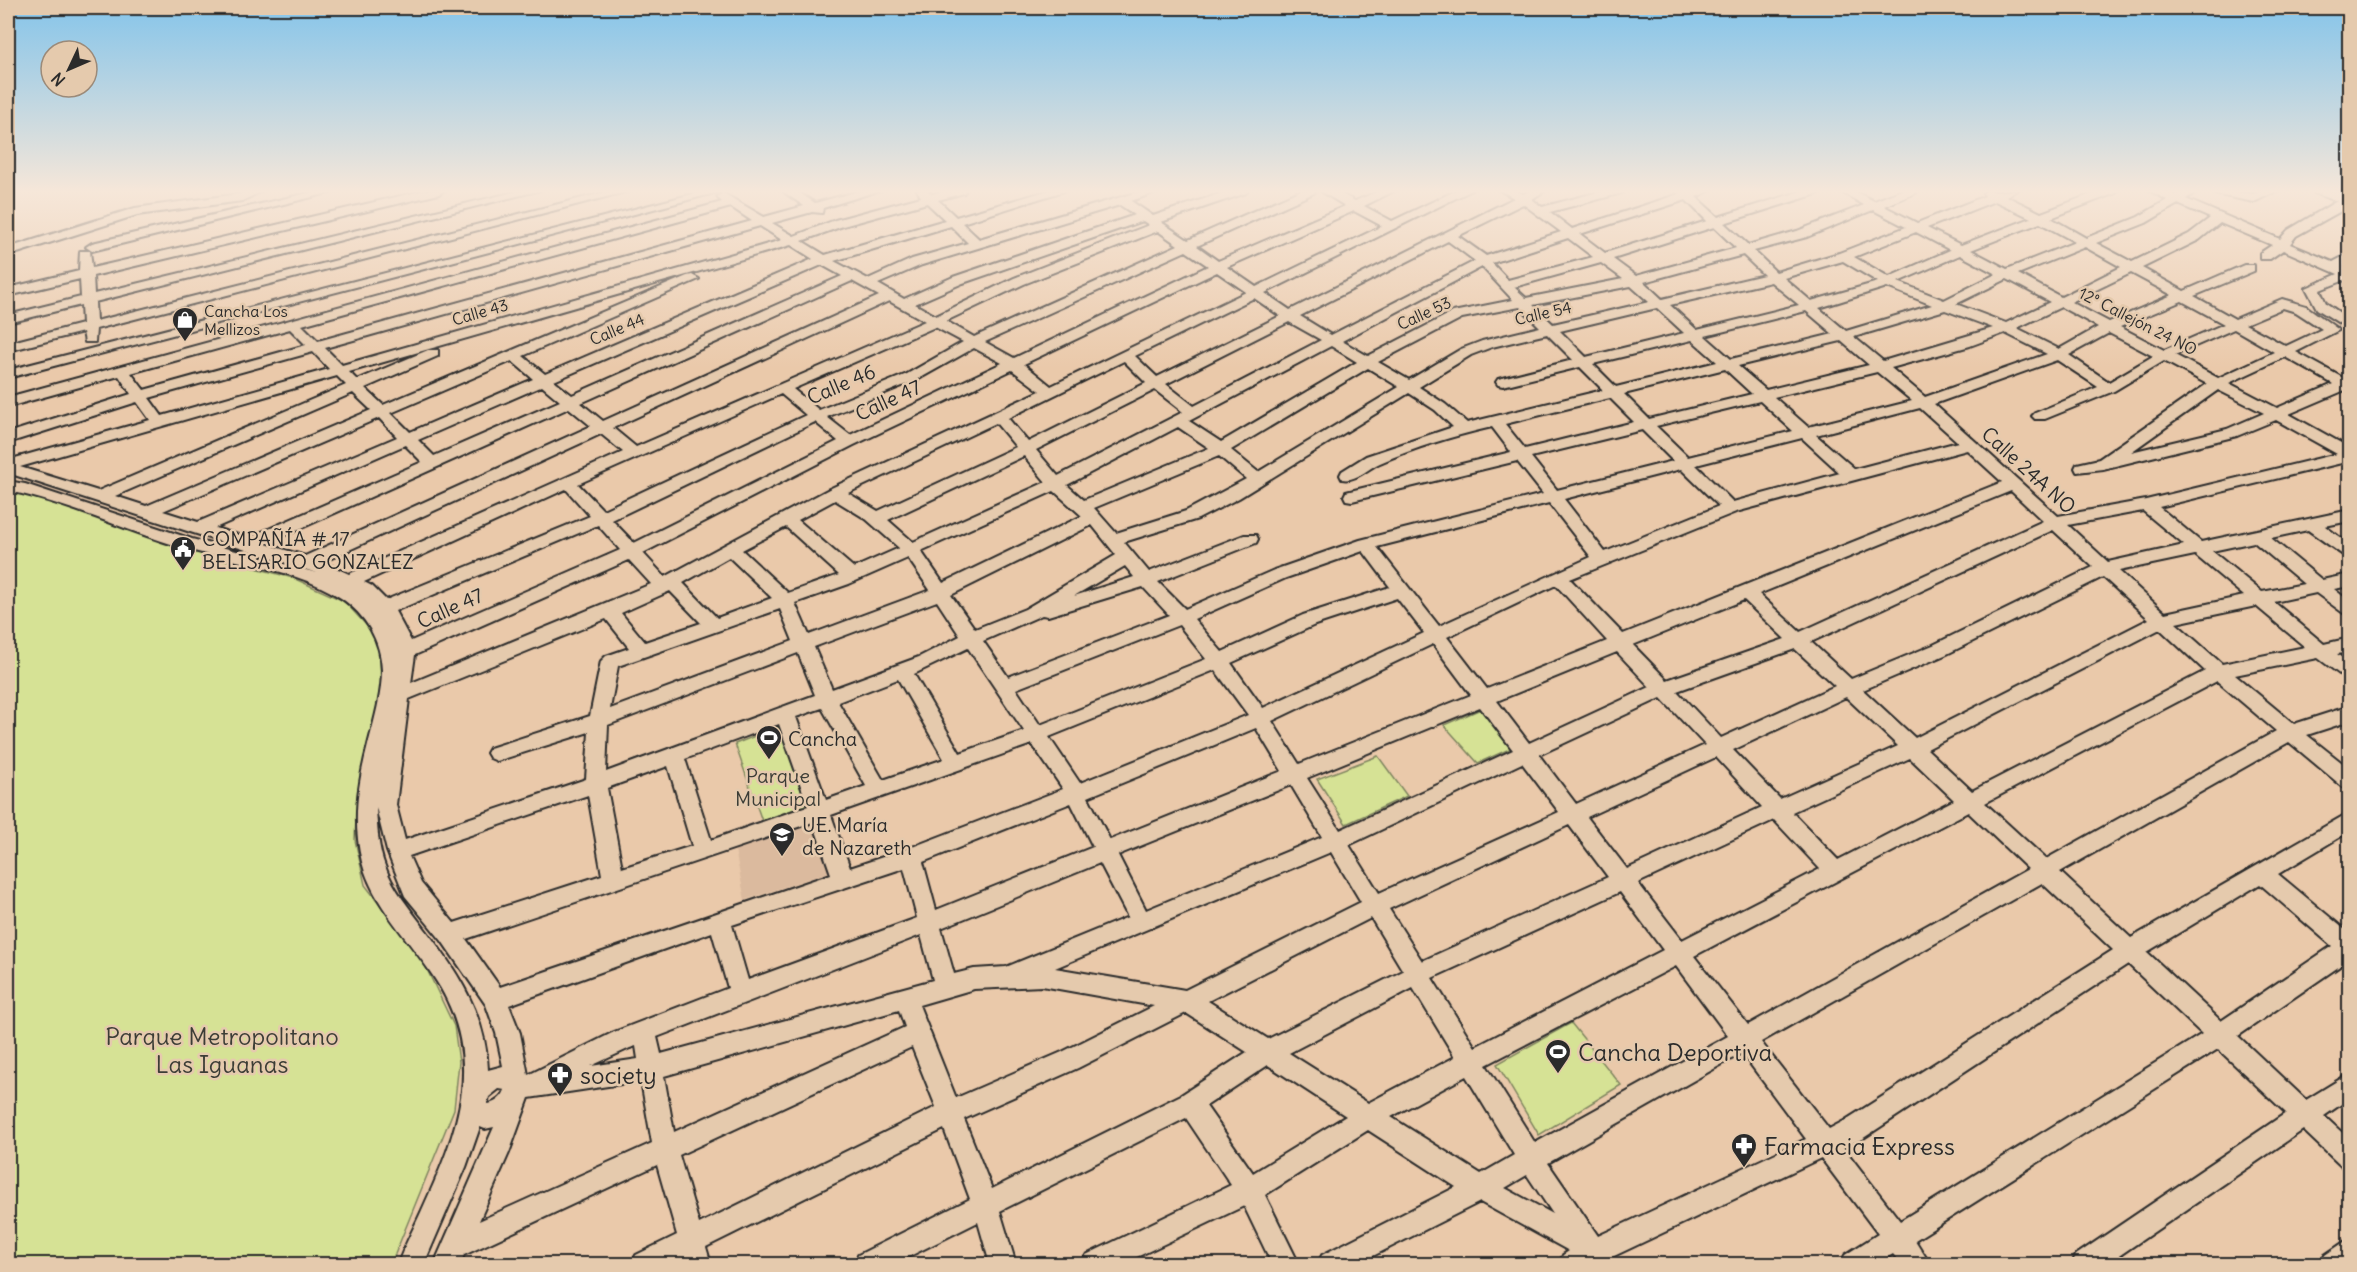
<svg xmlns="http://www.w3.org/2000/svg" width="2357" height="1272" font-family="Delius,sans-serif">
	<style>
		.built { fill: #dbba9e }
		.green { fill: #d6e295; stroke: #808660; stroke-width: 1.5 }
		.lines { fill: none; stroke-linecap: round; stroke-linejoin: round }
		.minor-casing { stroke: #2b2b2b; stroke-width: 4 }
		.minor { fill: #e5caad; fill-rule: evenodd }
		.labels { text-anchor: middle; dominant-baseline: central; stroke-width: 5; stroke-linejoin: round; paint-order: stroke }
		.far-poi-label { font-size: 16px; fill: #2b2b2b; stroke: #e5caad; text-anchor: start }
		.far-street-label { font-size: 16px; fill: #2b2b2b; stroke: #e5caad }
		.street-label { font-size: 20px; fill: #2b2b2b; stroke: #e5caad }
		.poi-label { font-size: 20px; fill: #2b2b2b; stroke: #e5caad; text-anchor: start }
		.park-label { font-size: 20px; fill: #3c3d36; stroke: #e5caad }
		.near-park-label { font-size: 24px; fill: #3c3d36; stroke: #e5caad }
		.near-poi-label { font-size: 24px; fill: #2b2b2b; stroke: #e5caad; text-anchor: start }
	</style>
	<rect width="100%" height="100%" fill="#eac9aa"/>
	<filter id="ink" filterUnits="userSpaceOnUse"><feTurbulence type="fractalNoise" baseFrequency=".0167" numOctaves="2"/><feDisplacementMap in="SourceGraphic" scale="12" xChannelSelector="R" yChannelSelector="G"/><feConvolveMatrix kernelMatrix="1 2 1 2 8 2 1 2 1" color-interpolation-filters="sRGB"/></filter>
	<g filter="url(#ink)">
		<path class="built" d="M814,815l18,56 -87,29 -11,-55z"/>
		<path class="green" d="M8,489l18,4 165,58 102,27 51,23 35,38 2,43 -8,50 -16,64 -2,44 10,45 57,74 32,67 5,36 -5,47 -63,155h-383z
			M1483,708l31,39 -36,16 -34,-38z
			M783,725l28,78 -49,18 -27,-77z
			M1378,756l29,40 -61,28 -29,-45z
			M1571,1023l50,62 -82,50 -42,-71z"/>
		<g class="lines">
			<defs>
				<path id="minor" d="M249,190h15l-22,11 -105,14 -129,41v-8l127,-40 104,-14z
					M321,190h20l-249,61 -6,-4 6,-4z
					M426,190h19l-6,4 -346,82 1,18 428,-104h19l-446,112 1,19 518,-131h19l-537,139 -1,13h-10l-2,-10 -75,19v-8l74,-19 -1,-19 -73,18v-8l73,-18 -1,-18 -72,17v-8l71,-17 1,-20h10l2,17z
					M708,190h18l-718,188v-8z
					M781,190h14l20,13 48,-13h18l-58,18 -1,5 -10,-1 -40,11 22,13 41,-16 86,-23 -4,-7h10l5,4 16,-4h18l-2,3 -26,7 18,17 94,-27h17l-105,33 17,16 166,-49h17l-31,11 22,15 78,-26h17l-2,3 -85,29 27,18 113,-50h15l-2,3 -117,53 21,15 127,-55 -26,-16h14l22,11 26,-11h15l-32,16 28,15 65,-31h15l-207,103 25,17 224,-112 -15,-8h15l9,4 8,-4h15l-14,9 10,8 64,-17h18l-2,3 -72,19 22,17 107,-35 -3,-4h35l-15,7 22,20 87,-27h17l-2,3 -96,30 24,22 49,-14 67,-26 -26,-15h14l22,11 28,-11h16l-2,3 -32,13 33,17 68,-27 -2,-3 5,-3 8,2 21,-2 -11,6 35,17 61,-23h16l-2,3 -65,25 35,20 52,-21 29,-17 -18,-10h15l12,5 9,-5h14l-13,9 94,40 8,-9 49,-29 -23,-8 -2,-3h16l22,5v11l-54,30 -6,8 43,18 17,-9v10l-6,4 6,2v9l-30,12 6,13 24,17v10l-33,-21 -11,-21 32,-14 -55,-24 -13,9h-10v-6l12,-8 -52,-22 -21,17 -57,28 42,23 60,-26h10v6l-60,25 41,23 47,-20 24,7 33,24 -43,22 49,27 5,-1v10l-61,26 61,34v13l-191,46 42,35 149,-32v11l-25,5 25,19v15l-42,-30 -37,8 51,42 28,-6v12l-16,3 16,13v16l-34,-25 -42,9 50,42 26,-6v14l-13,2 13,10v18l-32,-24 -83,17 59,49 56,-18v15l-43,14 43,34v20l-7,-2 -54,-45 -229,130 71,66 219,-126v19l-72,43 72,60v25l-112,77 68,64 44,-27v25l-26,18 26,24v29l-9,-3 -38,-36 -196,134h-35l4,-9 210,-142 -68,-64 -303,191 15,24h-29l-8,-10 -16,10h-36l4,-9 33,-21 -57,-76 -209,99 3,7h-56l4,-9 6,-4 -89,-49 -123,62h-39l4,-9 134,-68 -88,-57 -103,65 34,69h-27l-28,-58 -122,58h-40l4,-9 145,-70 -45,-67 -186,93 16,53h-26l-12,-42 -84,42h-40l4,-9 112,-56 -26,-70 -238,118 5,17h-26l-2,-5 -11,5h-40l4,-9 41,-20 -20,-70 -193,90 -4,9h-26l60,-137 -9,2 -5,-2 -14,40 -42,97h-26c6,-18 16,-36 24,-54 37,-80 65,-154 11,-234 -24,-37 -60,-71 -71,-114 -10,-41 -4,-78 6,-117 6,-24 14,-50 14,-75 -1,-29 -16,-55 -41,-72 -47,-31 -111,-35 -164,-52 -56,-17 -112,-44 -169,-55v-10l17,3 167,55 125,34 -309,-100v-13l142,-40 -13,-18 -129,41v-10l123,-39 -12,-18 -111,31v-10l714,-195 -5,-5 6,-4 41,24 40,-11zM1686,200l21,21 -102,32 -25,-19zM1995,201l36,17 -70,27 -34,-17zM927,203l18,17 -120,35 -23,-14 41,-15zM1523,204l38,28 -75,24 -28,-20zM2178,204l32,14 -21,16 -57,28 -36,-19 50,-20zM1120,205l15,10 -182,62 -49,22 -26,-15 44,-19zM731,207l21,14 -434,120 -16,-16zM1873,210l33,17 -67,26 -63,19 -22,-21 53,-14zM1354,211l28,15 -126,61 -29,-20zM1143,221l6,4 -135,53 -78,38 -21,-12 48,-21zM2040,223l35,19 -68,27 -36,-19zM760,226l22,14 -440,125 -17,-17zM951,226l17,17 -56,16 -44,20 -34,-18zM1714,227l22,21 -100,28 -23,-17zM1158,231l20,14 -204,92 -28,-16 78,-37zM1916,232l34,18 -61,27 -35,-20zM1568,238l25,19 -85,23 -16,-17zM1448,241l27,20 -144,74 -31,-19zM791,245l22,14 -268,115 -22,-18 176,-77 -7,-4 -5,1 -304,129 -18,-17 73,-32v-6h-10l-71,30 -8,-8zM2085,247l36,20 -60,30 -43,-23zM1186,251l22,15 -194,92 -29,-16zM1743,255l21,20 -102,24 -18,-17zM1960,255l36,19 -52,26 -46,-18zM1843,261l35,21 -67,19 -27,-23zM1601,263l22,16 -97,19 -12,-11zM822,265l20,11 -270,119 -18,-14zM1482,267l31,33 -60,12 -85,44 -26,-15zM1217,272l29,20 -195,94 -27,-22zM2131,273l41,22 -63,27 -38,-20zM2007,279l43,23 -44,21 -50,-19zM852,281l27,15 -276,125 -22,-18zM1771,282l28,23 -102,25 -27,-25zM1631,286l18,16 -96,22 -20,-19zM1887,287l45,18 -86,26 -27,-23zM1254,298l26,18 -123,61 -22,-21zM889,301l36,20 -289,126 -23,-19zM2182,301l42,23 -60,26 -44,-23zM1520,307l20,20 -58,14 -21,8 -52,31 -31,-18 84,-44zM2061,307l37,20 -39,22 -42,-21zM1657,308l27,25 -98,24 -26,-26zM2283,308l13,4 26,17 -36,17 -41,-22zM1945,310l48,18 -110,33 -29,-24zM1806,311l27,23 -102,25 -26,-23zM1289,322l32,18 -127,66 -28,-22zM935,327l28,15 -56,32 -88,36 -26,-21zM290,329l16,16 -162,45 -13,-17zM2234,329l40,23 -56,26 -43,-23zM2005,333l42,21 -122,43 -34,-29 79,-22zM2109,333l44,23 -44,26 -40,-27zM1547,334l26,26 -75,19 -2,3 2,3 5,1 77,-19 23,23 -136,33 -22,-19 -26,-17 52,-32 21,-8zM1692,340l25,22 -101,25 -23,-23zM1841,341l28,24 -103,25 -28,-24zM1331,346l26,16 -136,80 -32,-21zM974,348l28,15 -152,72 -23,-18 90,-37zM313,352l16,17 -167,47 -13,-18zM2285,357l48,27 -56,24 -48,-25zM2057,360l41,27 -63,26 -3,3 3,3h10l69,-28 50,-30 43,23 -108,75 -22,5 -2,4 2,4 26,-3 134,-33 39,-16 61,34 -191,46 -88,16 -124,-112zM512,361l21,18 -123,53 -19,-19zM1124,361l22,22 -118,59 -20,-24zM1368,368l31,19 -141,85 -27,-22zM1725,369l27,25 -103,25 -25,-25zM1012,370l28,21 -211,98 -164,88 -22,-24 211,-108zM1877,372l35,29 -104,26 -34,-30zM337,376l9,9 -248,106 -78,-24zM542,386l18,15 -126,55 -16,-16zM1155,390l28,22 -125,64 -22,-26zM2218,390l46,23 -37,16 -96,23zM353,393l18,17 -225,96 -31,-10zM1409,393l26,17 18,17 -87,29 -24,15 -2,4 2,4c14,3 26,-11 38,-16 36,-16 73,-27 112,-36l19,25 -165,40 -2,4 2,4 6,1 165,-40 26,33 -183,46 -86,30 -89,39 -27,-27 98,-39 2,-4 -2,-4h-12l-95,37 -25,-30 74,-23 41,-21zM781,394l25,21 -203,95 -25,-26zM1610,398l24,24 -109,27 -20,-25zM1760,401l33,30 -105,26 -32,-31zM569,408l22,18 -286,130 -39,-12zM1920,408l38,34 -103,27 -39,-34zM379,418l18,19 -199,85 -35,-11zM815,422l23,19 -204,102 -22,-23zM996,423l20,24 -138,64 -30,-18zM1178,427l31,21 -125,52 -17,-15zM1642,430l31,31 -116,29 -26,-33zM601,434l22,18 -274,122 -26,-12zM1802,438l38,35 -107,29 -37,-37zM405,445l17,17 -174,76 -33,-10zM1967,450l35,32 -379,152 -53,-55 166,-67zM1024,456l22,26 -133,60 -25,-22zM1219,456l27,23 -60,32 -70,22 -22,-25zM1681,469l38,37 -114,46 -41,-53zM566,489l24,27 -204,84 -14,-14 -8,-4zM1054,491l28,25 -139,67 -22,-32zM2011,491l32,30 -243,111 -41,-38zM835,500l31,19 33,29 -45,20 -56,-48zM1549,503l42,54 -152,69 -62,-79zM2143,511l41,34 -76,17 -40,-37zM598,525l22,25 -209,91 -16,-30zM1092,525l24,30 -91,54 -50,20 -24,-34zM786,527l53,48 -51,18 -46,-43zM2053,530l40,37 -160,78 -82,34 -40,-37zM2254,542l50,42 -42,8 -50,-41zM1363,551l27,36 -87,28 -81,37 -28,-33 92,-41zM2195,555l49,41 -79,17 -46,-42zM729,557l43,41 -55,20 -34,-35zM908,558l22,32 -121,45 -14,-32 54,-19zM629,560l22,24 -240,99 4,-28zM1125,566l9,11 -60,19zM2103,577l46,42 -234,119 -52,-48 82,-35zM1556,585l51,56 -120,48 -40,-52zM1143,587l26,28 -161,62 -25,-36 59,-26 6,1zM670,591l31,32 -56,19 -24,-29zM1397,598l27,35 -161,75 -32,-45 84,-38zM1744,600l41,39 -118,41 -34,-35zM937,601l23,35 -41,21 -87,32 -18,-42zM2256,606l49,41 -83,17 -46,-41zM780,609l13,32 -183,68 8,-43zM606,619l23,29 -23,8 -5,5 -11,55 -100,32 -3,5 3,5 7,3 92,-29 -3,47 -181,61 -9,-35 13,-106zM1179,625l27,34 -166,66 -24,-36zM2160,629l45,42 -233,120 -45,-42zM1433,644l38,51 -172,69 -27,-43zM968,648l56,83 -64,22 -46,-79zM1795,649l40,37 -114,52 -44,-47zM1617,652l33,35 -121,56 -32,-42zM798,653l17,42 -209,77 2,-47zM1215,670l33,45 -168,68 -31,-46zM898,679l46,80 -61,21 -45,-78zM2217,681l59,50 -230,128 -61,-56zM1846,697l52,49 -118,53 -47,-49zM1661,698l44,47 -129,59 -37,-49zM1480,707l33,43 -173,80 -33,-52zM822,708l44,78 -40,14 -30,-83zM779,724l29,82 -97,34 -26,-81zM1256,728l26,43 -172,69 -22,-43zM1032,744l31,45 -156,60 -57,19 -19,-53zM1716,757l46,50 -135,62 -40,-52zM1910,758l44,42 -116,60 -46,-48zM1522,763l37,49 -180,81 -30,-48zM668,766l24,80 -70,22 -15,-80zM1291,785l31,52 -176,73 -28,-55zM588,795l14,80 -148,48 -33,-40 -12,-27zM1071,803l22,44 -157,63 -13,-48zM376,807l11,44 18,45 37,45 44,64 10,28 7,33 -15,4c-2,-56 -31,-99 -63,-141 -15,-20 -32,-40 -40,-63 -7,-18 -8,-40 -9,-59zM1968,812l60,57 -280,156 -54,-69zM1774,820l46,49 -138,71 -44,-57zM813,822l18,52 -331,113 -34,-48zM1569,825l39,52 -186,84 -33,-52zM1331,852l30,50 -176,88 -130,-22zM1100,863l28,54 -122,50 -32,2 -20,5 -13,-46zM904,868l13,50 -169,62 -16,-55zM2042,883l71,67 -269,171 -15,8 -68,-87zM2260,884l72,62 -111,75 -74,-69zM1620,892l43,58 -188,97 -43,-69zM1371,918l32,53 -135,68 -60,-38zM712,932l16,56 -114,44 -86,43 -8,-42 -11,-28zM921,935l12,45 -272,74 -4,-17zM2128,964l74,70 -302,187 -57,-74 19,-8zM1676,966l52,70 -193,107 -49,-78zM1042,986l112,20 -92,46 -106,46 -37,-93 55,-16zM1413,988l42,69 -87,46 -79,-50zM899,1010l6,17 -231,105 -10,-56zM1186,1013l61,39 -66,43 -189,94 -28,-70 114,-51zM636,1046l2,13 -47,7 39,-18zM912,1047l24,60 -237,117 -20,-69zM1742,1053l64,86 -208,97 -50,-73zM1268,1065l78,51 -93,57 -47,-67zM1466,1076l48,79 -33,19 -90,-57zM641,1081l11,62 -173,78 30,-68 20,-55zM499,1089l6,1c-2,7 -11,14 -18,14l2,-7zM1527,1175l26,39 -48,-26z
					M2213,190l40,4 11,-4h15l-25,12 -40,-8z
					M2350,1238v26h-29l4,-9z"/>
			</defs>
			<use href="#minor" class="minor-casing"/>
			<use href="#minor" class="minor"/>
		</g>
	</g>
	<linearGradient id="sky" x2="0" y2="1"><stop stop-color="#84c4ea"/><stop offset="0.52" stop-color="#f6e7d9"/><stop offset="1" stop-color="#f6e7d9" stop-opacity="0"/></linearGradient>
	<rect width="2357" height="368" fill="url(#sky)"/>
	<defs>
		<symbol id="shop-pin" viewBox="-11 -11 22 30"><path d="M0 17L-7.5 6A9.5 9.5 0 1 1 7.5 6Z" fill="#2b2b2b" stroke="#e5caad"/><path d="M-5-2.5h2.3a2.7 3.5 0 0 1 5.4 0H5L5.5 6h-11ZM-1.5-2.5h3a1.5 2.3 0 0 0-3 0Z" fill="#fff"/></symbol>
		<symbol id="civic-pin" viewBox="-11 -11 22 30"><path d="M0 17L-7.5 6A9.5 9.5 0 1 1 7.5 6Z" fill="#2b2b2b" stroke="#e5caad"/><path d="M-.6-6.5H3V-4.5H.6V-3L4-1V1h2V6H-6V1h2V-1L-.6-3ZM-1.2 2.5V6h2.4V2.5Z" fill="#fff"/></symbol>
		<symbol id="stadium-pin" viewBox="-11 -11 22 30"><path d="M0 17L-7.5 6A9.5 9.5 0 1 1 7.5 6Z" fill="#2b2b2b" stroke="#e5caad"/><path d="M0-5a6.5 5 0 1 0 0 10a6.5 5 0 1 0 0-10ZM-3.5-1.8h7v3.6h-7Z" fill="#fff"/></symbol>
		<symbol id="school-pin" viewBox="-11 -11 22 30"><path d="M0 17L-7.5 6A9.5 9.5 0 1 1 7.5 6Z" fill="#2b2b2b" stroke="#e5caad"/><path d="M0-5L7-2L0 1L-7-2ZM-4 1L0 2.5L4 1V4Q0 6-4 4Z" fill="#fff"/></symbol>
		<symbol id="pharmacy-pin" viewBox="-11 -11 22 30"><path d="M0 17L-7.5 6A9.5 9.5 0 1 1 7.5 6Z" fill="#2b2b2b" stroke="#e5caad"/><path d="M-2-6h4v4h4v4h-4v4h-4v-4h-4v-4h4Z" fill="#fff"/></symbol>
	</defs>
	<g fill-rule="evenodd">
		<use href="#shop-pin" x="170" y="305" width="30" height="40"/>
		<use href="#civic-pin" x="168" y="534" width="30" height="40"/>
		<use href="#stadium-pin" x="754" y="723" width="30" height="40"/>
		<use href="#school-pin" x="767" y="820" width="30" height="40"/>
		<use href="#stadium-pin" x="1543" y="1037" width="30" height="40"/>
		<use href="#pharmacy-pin" x="545" y="1060" width="30" height="40"/>
		<use href="#pharmacy-pin" x="1729" y="1131" width="30" height="40"/>
	</g>
	<g class="labels">
		<g class="far-poi-label">
			<text x="204" y="311">Cancha Los<tspan x="204" dy="18">Mellizos</tspan></text>
		</g>
		<g class="far-street-label">
			<text transform="translate(480 312) rotate(-16)">Calle 43</text>
			<text transform="translate(1424 313) rotate(-25)">Calle 53</text>
			<text transform="translate(1543 313) rotate(-13)">Calle 54</text>
			<text transform="translate(2138 321) rotate(27)">12° Callejón 24 NO</text>
			<text transform="translate(617 329) rotate(-23)">Calle 44</text>
		</g>
		<g class="street-label">
			<text transform="translate(841 384) rotate(-23)">Calle 46</text>
			<text transform="translate(888 400) rotate(-25)">Calle 47</text>
			<text transform="translate(2029 470) rotate(42)">Calle 24A NO</text>
			<text transform="translate(450 608) rotate(-24)">Calle 47</text>
		</g>
		<g class="poi-label">
			<text x="202" y="538">COMPAÑÍA # 17<tspan x="202" dy="23">BELISARIO GONZALEZ</tspan></text>
			<text x="788" y="738">Cancha</text>
			<text x="802" y="824">UE. María<tspan x="802" dy="23">de Nazareth</tspan></text>
		</g>
		<g class="park-label">
			<text x="778" y="775">Parque<tspan x="778" dy="23">Municipal</tspan></text>
		</g>
		<g class="near-park-label">
			<text x="222" y="1036">Parque Metropolitano<tspan x="222" dy="28">Las Iguanas</tspan></text>
		</g>
		<g class="near-poi-label">
			<text x="1578" y="1052">Cancha Deportiva</text>
			<text x="580" y="1075">society</text>
			<text x="1764" y="1146">Farmacia Express</text>
		</g>
	</g>
	<rect width="2357" height="1272" fill="none" stroke="#e5caad" stroke-width="30"/>
	<rect x="15" y="15" width="2327" height="1242" fill="none" stroke="#2b2b2b" stroke-width="2" filter="url(#ink)"/>
	<g transform="translate(69 69) rotate(226)"><circle r="28" fill="#e5caad" stroke="#9b8a79" stroke-width="1.5"/>
	<path d="M0-4.5L10 22L0 15L-10 22Z" fill="#2b2b2b"/>
	<text y="-9" font-size="16" font-weight="bold" text-anchor="middle" fill="#2b2b2b">N</text>
	</g>
</svg>
